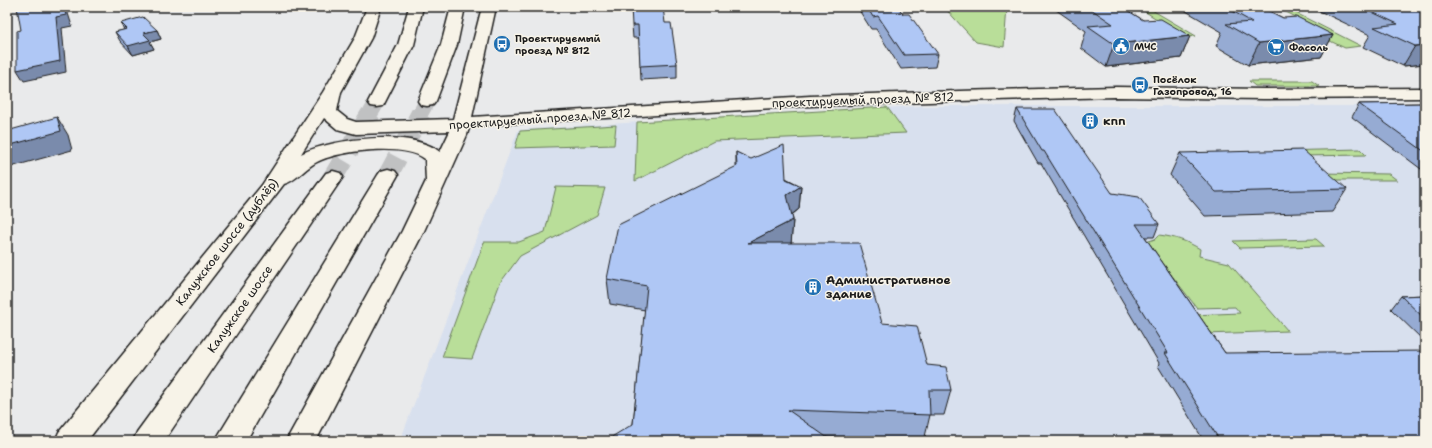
<svg xmlns="http://www.w3.org/2000/svg" width="1432" height="448" font-family="'Shantell Sans',sans-serif">
	<style>
		.built { fill: #d8e0ee }
		.green { fill: #b9de99; stroke: #6a7d5a }
		.lines { fill: none; stroke-linecap: round; stroke-linejoin: round }
		.highway-tunnel-far1 { stroke: #c0c1c2; stroke-width: 16; stroke-dasharray: 16 8; stroke-linecap: butt }
		.highway-tunnel { stroke: #c0c1c2; stroke-width: 20; stroke-dasharray: 20 10; stroke-linecap: butt }
		.secondary-casing { stroke: #1c1c1c; stroke-width: 3 }
		.highway-casing { stroke: #1c1c1c; stroke-width: 3 }
		.secondary { fill: #f7f3e8; fill-rule: evenodd }
		.highway { fill: #f7f3e8; fill-rule: evenodd }
		.wall { fill: #96abd3; stroke: #1c1c1c }
		.shaded-wall { fill: #7a8bac; stroke: #1c1c1c }
		.building { fill: #afc7f5; stroke: #1c1c1c }
		.labels { text-anchor: middle; dominant-baseline: central; stroke-width: 3; stroke-linejoin: round; paint-order: stroke }
		.far-poi-label { font-size: 10px; font-weight: bold; fill: #1c1c1c; stroke: #f7f3e8; text-anchor: start }
		.street-label { font-size: 12px; fill: #1c1c1c; stroke: #f7f3e8 }
		.poi-label { font-size: 12px; font-weight: bold; fill: #1c1c1c; stroke: #f7f3e8; text-anchor: start }
	</style>
	<rect width="100%" height="100%" fill="#e9eaeb"/>
	<filter id="ink" filterUnits="userSpaceOnUse"><feTurbulence type="fractalNoise" baseFrequency=".025" numOctaves="2"/><feDisplacementMap in="SourceGraphic" scale="8" xChannelSelector="R" yChannelSelector="G"/><feConvolveMatrix kernelMatrix="1 2 1 2 8 2 1 2 1" color-interpolation-filters="sRGB"/></filter>
	<g filter="url(#ink)">
		<path class="built" d="M922,106h503v335h-1025l118,-311 257,-17z"/>
		<path class="green" d="M944,7h63l-3,40 -28,-5z
			M1276,7h8l77,39 -16,2 -30,-14 11,-2z
			M1152,10l44,26 -23,3 6,-6 -35,-22z
			M1249,81h63l7,5h-64z
			M887,107l19,26 -192,8 -79,40 2,-59z
			M616,125l-2,20 -99,3 5,-17z
			M1360,149l6,6 -67,1 -21,-5z
			M1317,173l72,1 8,6h-88z
			M556,187l49,1 -8,27 -77,41 -20,27 -28,76 -30,-2 42,-115h35l26,-10z
			M1159,235c16,2 28,6 41,14l-1,7 30,7 59,68 -82,3 -14,-19 48,-2 -5,-6 -38,1 -51,-66 9,-3z
			M1316,239l8,7 -84,2 -7,-7z"/>
		<g class="lines">
			<path class="highway-tunnel-far1" d="M370,114l7,-12
				M420,114l7,-13"/>
			<path class="highway-tunnel" d="M388,175l33,-62
				M333,177l38,-64"/>
			<defs>
				<path id="secondary" d="M367,7h14l-10,31 -30,54 -4,19 10,8 9,3 97,-3 29,-112h14l-24,110 338,-21 149,-5 157,-4 147,2 162,-1v10l-162,1 -147,-2 -157,4 -149,5 -323,19 -18,3 -2,7 -43,96 -108,210h-30l116,-210 24,-50 -1,-22c-20,-16 -86,-9 -108,3 -12,6 -21,19 -33,22l-197,257h-32l4,-9 203,-247 61,-93 32,-54zM324,118l13,11 19,5 94,-3 -10,21c-28,-23 -107,-14 -139,2z"/>
				<path id="highway" d="M409,7h14l-9,38 -31,61 -6,1 -6,-1 -3,-4 30,-57z
					M451,7h14l-8,38 -21,56 -3,4 -6,1 -6,-1 -3,-4 23,-56z
					M388,169l7,2 3,4 -152,266h-31l163,-266 3,-4z
					M333,171l7,2 3,4 -179,264h-31l4,-9 189,-259z"/>
			</defs>
			<use href="#secondary" class="secondary-casing"/>
			<use href="#highway" class="highway-casing"/>
			<use href="#secondary" class="secondary"/>
			<use href="#highway" class="highway"/>
		</g>
		<path class="wall" d="M857,7h41l5,7 35,40 -3,13 -34,2 -25,-40h-5z
			M1052,7h70l21,13 47,16 -9,22 -75,9 -25,-19 5,-17z
			M1179,7h82l22,11 50,17 -12,22 -73,8 -32,-19 6,-14z
			M1311,7h114v57l-22,2 -40,-19 7,-12z
			M121,23l36,7 4,9 -11,3 4,7 -21,6 -13,-14 -5,-9 9,-2z
			M665,23l12,41v14l-36,2 -2,-42h-6l-1,-13z
			M1425,103v69l-73,-55 7,-13z
			M1017,109l95,84 47,31 -5,13h-9l80,116 200,88h-221l-46,-75 1,-3 -118,-200h-3l-24,-42z
			M736,152l65,34 -2,23 -7,6 1,5 -2,23 91,80 45,42 24,25 -7,25h-14l-6,26 -97,-4 -194,-13 12,-114 -35,-6 -3,-25 129,-112z
			M1180,153l167,36 -15,23 -127,4 -35,-41z
			M1425,295v47l-34,-33 10,-13z"/>
		<path class="shaded-wall" d="M64,7h2l6,19 -10,2 4,44 -42,9 -7,-11z
			M157,30l4,9 -11,3 4,7 -21,6 -5,-9 15,-13z
			M1333,35l-12,22 -73,8 11,-22z
			M1190,36l-9,22 -75,9 8,-23z
			M1425,45v19l-22,2 12,-20z
			M57,117l11,18 4,15 -65,18v-22z
			M801,186l-2,23 -13,10 1,-24z
			M793,220l-2,24 -43,-1z"/>
		<path class="building" d="M17,7h47l2,8 -10,2 4,44 -43,9v-39l4,-1z
			M631,7h32l2,16h6l6,41 -37,2 -2,-41h-6z
			M867,7h31l5,7h6l29,40 -34,1 -26,-39 -5,1z
			M1088,7h34l21,13 18,-1 29,17 -76,8 -26,-18 25,-2z
			M1225,7h36l22,11 14,-1 36,18 -74,8 -33,-19 26,-2z
			M1361,7h64v38l-10,1 -41,-19 24,-3z
			M143,17l14,13 -14,3 7,7 -22,6 -13,-14 12,-3 -6,-6z
			M1425,103v17h-5l5,3v29l-66,-48z
			M1017,109h38l57,84 27,4 20,27h-23l89,129 200,-2v90h-205l-55,-88h3l-124,-202h-2z
			M57,117l4,14 -54,15v-15z
			M784,145l2,34 15,7 -14,9 6,25 -45,23h111l23,80 35,3 10,39 19,2 5,23h-22l1,25 -142,-5 44,31h-227l28,-17 14,-138 -40,-7 11,-54 119,-59 -1,-14 15,7z
			M1303,150l44,39 -131,3 -36,-39z
			M1425,295v24l-24,-23z"/>
	</g>
	<defs>
		<symbol id="bus-disc" viewBox="-11 -11 22 22"><circle r="9.5" fill="#1f6fb2" stroke="#f7f3e8"/><path d="M-5-6H5V4H4V6H2V4H-2V6H-4V4H-5ZM-3.5-4V0h7V-4ZM-3.5 1.2v1.5H-2V1.2ZM2 1.2v1.5H3.5V1.2Z" fill="#fff"/></symbol>
		<symbol id="civic-disc" viewBox="-11 -11 22 22"><circle r="9.5" fill="#1f6fb2" stroke="#f7f3e8"/><path d="M-.6-6.5H3V-4.5H.6V-3L4-1V1h2V6H-6V1h2V-1L-.6-3ZM-1.2 2.5V6h2.4V2.5Z" fill="#fff"/></symbol>
		<symbol id="supermarket-disc" viewBox="-11 -11 22 22"><circle r="9.5" fill="#1f6fb2" stroke="#f7f3e8"/><path d="M-6-5.5h2.5l.6 2H6L4.5 2H-2.5L-4.4-4H-6ZM-1.5 3.2a1.3 1.3 0 1 0 .1 0ZM3 3.2a1.3 1.3 0 1 0 .1 0Z" fill="#fff"/></symbol>
		<symbol id="building-disc" viewBox="-11 -11 22 22"><circle r="9.5" fill="#1f6fb2" stroke="#f7f3e8"/><path d="M-4-6H4V6H1V3H-1V6H-4ZM-2.5-4.3h1.7v1.8h-1.7ZM.8-4.3h1.7v1.8H.8ZM-2.5-1h1.7V.8h-1.7ZM.8-1h1.7V.8H.8Z" fill="#fff"/></symbol>
	</defs>
	<g fill-rule="evenodd">
		<use href="#bus-disc" x="492" y="34" width="20" height="20"/>
		<use href="#civic-disc" x="1111" y="36" width="20" height="20"/>
		<use href="#supermarket-disc" x="1266" y="37" width="20" height="20"/>
		<use href="#bus-disc" x="1130" y="75" width="20" height="20"/>
		<use href="#building-disc" x="1080" y="111" width="20" height="20"/>
		<use href="#building-disc" x="803" y="277" width="20" height="20"/>
	</g>
	<g class="labels">
		<g class="far-poi-label">
			<text x="515" y="38">Проектируемый<tspan x="515" dy="12">проезд № 812</tspan></text>
			<text x="1134" y="46">МЧС</text>
			<text x="1289" y="47">Фасоль</text>
			<text x="1153" y="79">Посёлок<tspan x="1153" dy="12">Газопровод, 16</tspan></text>
		</g>
		<g class="street-label">
			<text transform="translate(863 100) rotate(-2)">проектируемый проезд № 812</text>
			<text transform="translate(540 119) rotate(-4)">проектируемый проезд № 812</text>
			<text transform="translate(227 242) rotate(-52)">Калужское шоссе (дублёр)</text>
			<text transform="translate(240 309) rotate(-55)">Калужское шоссе</text>
		</g>
		<g class="poi-label">
			<text x="1103" y="121">кпп</text>
			<text x="826" y="280">Административное<tspan x="826" dy="14">здание</tspan></text>
		</g>
	</g>
	<rect width="1432" height="448" fill="none" stroke="#f7f3e8" stroke-width="24"/>
	<rect x="12" y="12" width="1408" height="424" fill="none" stroke="#1c1c1c" stroke-width="1.5" filter="url(#ink)"/>
</svg>
